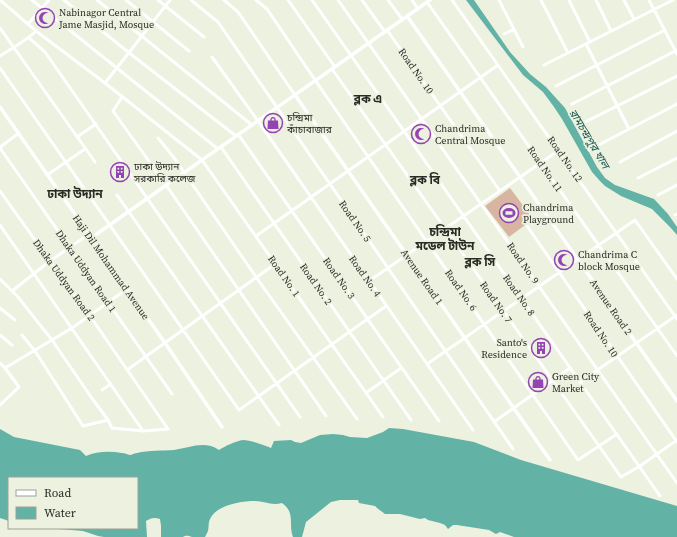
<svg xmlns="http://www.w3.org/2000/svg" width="677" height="537" font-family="'Source Serif 4','Noto Sans Bengali',serif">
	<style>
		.green { fill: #d7b5a0 }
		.water { fill: #63b2a6 }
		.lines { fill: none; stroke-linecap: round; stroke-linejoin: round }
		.minor { stroke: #fff; stroke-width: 3 }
		.tertiary { stroke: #fff; stroke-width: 3.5 }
		.labels { text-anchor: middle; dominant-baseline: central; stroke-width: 3.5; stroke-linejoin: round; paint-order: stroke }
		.poi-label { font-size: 10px; fill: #292a24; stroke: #edf1e0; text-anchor: start }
		.street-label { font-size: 10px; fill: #292a24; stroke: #edf1e0 }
		.water-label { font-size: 11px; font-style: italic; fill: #175951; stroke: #edf1e0 }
		.quarter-label { font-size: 12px; font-weight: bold; fill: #292a24; stroke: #edf1e0 }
	</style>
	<rect width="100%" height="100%" fill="#edf1e0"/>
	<path class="green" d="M510,188l23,31 -24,18 -24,-31z"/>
	<path class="water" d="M466,0h8l36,52 20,22 16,13 19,21 32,59 8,11 10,7 39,14 14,15 9,13v8l-7,-8 -18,-18 -31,-13 -16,-10 -5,-5 -8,-9 -30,-53 -8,-12 -11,-15 -20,-17z
		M389,428l14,1 71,13 47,18 156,46v31h-163l-14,-5 -4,2 -7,-4 -32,-5h-4l-5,4 -3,-4 -5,-2 -12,-3 -3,-2 -5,1 -20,-5h-15l-8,-6 -2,-2 -16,-3 -1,-3h-18l-9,2 -25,20 -4,15h-9c-5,-13 3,-24 -11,-34 -11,3 -17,-2 -27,-2 -14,0 -39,4 -45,18 -2,4 -1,8 -2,12 -1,2 -2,4 -3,6 -4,0 -9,0 -13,0 -4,-1 -5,-2 -9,0h-22v-11l-1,-7c-6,-2 -9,-1 -14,2l1,16h-43l-6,-1 -15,-5 -36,-3h90v-50h-128v43l-9,-3v-89l14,8 66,13 6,6c11,-5 24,-5 36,-3 3,0 6,2 9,2 2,-1 4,-2 6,-2 12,-3 25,-2 37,-3 16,-2 30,-10 45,0 6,-4 17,-9 24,-10 7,0 21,5 28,8l3,-7 17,-1 4,2 6,1 19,-8 13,-1 10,1 7,2 17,1 16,-6z"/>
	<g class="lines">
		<path class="minor" d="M0,0l36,31 69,52 97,77 181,257
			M32,0l186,149
			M64,0l64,52 108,84
			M97,0l155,125
			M126,0l63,51
			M158,0l46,37
			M191,0l27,22 295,427
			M224,0l14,12 57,83
			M256,0l11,9 48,71 263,380 39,-26
			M288,0l47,67
			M312,0l348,496
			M338,0l339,483
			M362,0l23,32
			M388,0l14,19
			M412,0l6,9
			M452,0l225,319
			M499,0l24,47
			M541,0l27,53
			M569,0l21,42
			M596,0l15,31
			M624,0l10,19
			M649,0l28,54
			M427,2l250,354
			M28,24l21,-24
			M0,28l95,134
			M387,30l113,161
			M504,34l9,-4
			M29,38l16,14 255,365
			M586,44l43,85
			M0,56c12,-8 26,-15 36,-25
			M212,57l46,64 215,309
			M544,65l129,-65
			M0,68l239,342 147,-104
			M332,69l289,408 19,-11 37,-26
			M105,83l65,-83
			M556,86l109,-56
			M122,97l-9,14 53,74 160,231
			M572,104l105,-54
			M581,124l96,-48
			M238,134l201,287
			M77,137l19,-13
			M158,138l17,21 81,118 101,142
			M0,147l19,-14
			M221,147l190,273
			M0,148l172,246
			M589,150l88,-46
			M620,162l57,-31
			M47,175l38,-26
			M638,178l39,-20
			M0,191l50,70 40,55 78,113 -25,2 -31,-3 -4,-8 -17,-23 -39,-57 -34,-43 -18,-18
			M117,195l162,230
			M658,195l19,-10
			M675,215l2,-1
			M0,225l143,206
			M527,226l150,216
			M256,236l242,-171
			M369,281l189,-130
			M12,291l38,-30 39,-27
			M0,308l15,12
			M0,335l12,10
			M22,335l13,16 48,75 25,-6
			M0,363l5,5 14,19 -19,18
			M427,364l208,-144 42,59
			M5,368l67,-40 55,-39
			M127,370l148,-106
			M580,382l97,-67
			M102,390l9,-6
			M366,393l35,-25
			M494,422l76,-54"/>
		<path class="tertiary" d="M407,16l270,385
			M295,95l255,365
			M0,107l165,236 57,84
			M91,238l339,-238"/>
	</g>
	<defs>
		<symbol id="mosque-ring" viewBox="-11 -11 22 22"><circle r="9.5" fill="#edf1e0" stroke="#9343b3" stroke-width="1.5"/><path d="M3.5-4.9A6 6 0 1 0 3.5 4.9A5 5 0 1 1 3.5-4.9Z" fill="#9343b3"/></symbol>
		<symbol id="shop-ring" viewBox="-11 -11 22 22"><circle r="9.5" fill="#edf1e0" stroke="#9343b3" stroke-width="1.5"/><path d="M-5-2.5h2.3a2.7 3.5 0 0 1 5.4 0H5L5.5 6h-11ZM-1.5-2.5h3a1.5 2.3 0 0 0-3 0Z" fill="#9343b3"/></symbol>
		<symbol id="building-ring" viewBox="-11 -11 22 22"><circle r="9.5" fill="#edf1e0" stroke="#9343b3" stroke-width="1.5"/><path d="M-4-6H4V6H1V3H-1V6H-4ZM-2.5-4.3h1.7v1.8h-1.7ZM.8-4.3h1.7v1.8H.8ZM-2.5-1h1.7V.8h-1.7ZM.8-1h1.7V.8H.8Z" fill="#9343b3"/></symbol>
		<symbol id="stadium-ring" viewBox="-11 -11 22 22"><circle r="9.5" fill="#edf1e0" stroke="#9343b3" stroke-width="1.5"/><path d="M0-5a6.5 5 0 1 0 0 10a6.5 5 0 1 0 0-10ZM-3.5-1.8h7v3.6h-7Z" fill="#9343b3"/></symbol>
	</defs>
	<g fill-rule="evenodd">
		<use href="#mosque-ring" x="34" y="7" width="22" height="22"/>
		<use href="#shop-ring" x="262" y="112" width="22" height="22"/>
		<use href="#mosque-ring" x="410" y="123" width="22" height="22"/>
		<use href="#building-ring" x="109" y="161" width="22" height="22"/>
		<use href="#stadium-ring" x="498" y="202" width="22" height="22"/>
		<use href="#mosque-ring" x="553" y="249" width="22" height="22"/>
		<use href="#building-ring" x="530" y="337" width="22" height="22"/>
		<use href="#shop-ring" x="527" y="371" width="22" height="22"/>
	</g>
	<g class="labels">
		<g class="poi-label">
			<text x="59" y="12">Nabinagor Central<tspan x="59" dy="12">Jame Masjid, Mosque</tspan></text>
			<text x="287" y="117">চন্দ্রিমা<tspan x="287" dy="12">কাঁচাবাজার</tspan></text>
			<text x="435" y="128">Chandrima<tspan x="435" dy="12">Central Mosque</tspan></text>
			<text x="134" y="166">ঢাকা উদ্যান<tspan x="134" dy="12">সরকারি কলেজ</tspan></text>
			<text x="523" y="207">Chandrima<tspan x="523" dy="12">Playground</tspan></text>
			<text x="578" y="254">Chandrima C<tspan x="578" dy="12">block Mosque</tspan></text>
			<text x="527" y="342" text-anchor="end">Santo's<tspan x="527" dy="12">Residence</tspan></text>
			<text x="552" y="376">Green City<tspan x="552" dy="12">Market</tspan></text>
		</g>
		<g class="street-label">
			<text transform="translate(416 71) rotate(55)">Road No. 10</text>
			<text transform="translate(565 159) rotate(55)">Road No. 12</text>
			<text transform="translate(545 169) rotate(55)">Road No. 11</text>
			<text transform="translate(355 221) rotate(55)">Road No. 5</text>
			<text transform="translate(523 263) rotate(55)">Road No. 9</text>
			<text transform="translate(111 267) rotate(55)">Haji Dil Mohammad Avenue</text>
			<text transform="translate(86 271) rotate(55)">Dhaka Uddyan Road 1</text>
			<text transform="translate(284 276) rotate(55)">Road No. 1</text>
			<text transform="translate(365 276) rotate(55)">Road No. 4</text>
			<text transform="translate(422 277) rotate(55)">Avenue Road 1</text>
			<text transform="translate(339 278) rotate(55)">Road No. 3</text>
			<text transform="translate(64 280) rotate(54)">Dhaka Uddyan Road 2</text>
			<text transform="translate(316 284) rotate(55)">Road No. 2</text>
			<text transform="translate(461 290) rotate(55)">Road No. 6</text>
			<text transform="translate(519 295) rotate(55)">Road No. 8</text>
			<text transform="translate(496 302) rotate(55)">Road No. 7</text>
			<text transform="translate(611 307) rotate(55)">Avenue Road 2</text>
			<text transform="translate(601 334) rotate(56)">Road No. 10</text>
		</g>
		<g class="water-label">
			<text transform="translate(589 139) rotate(59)">রামচন্দ্রপুর খাল</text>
		</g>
		<g class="quarter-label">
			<text x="368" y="99">ব্লক এ</text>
			<text x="425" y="180">ব্লক বি</text>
			<text x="75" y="194">ঢাকা উদ্যান</text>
			<text x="445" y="232">চন্দ্রিমা<tspan x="445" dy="14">মডেল টাউন</tspan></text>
			<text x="480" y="262">ব্লক সি</text>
		</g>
	</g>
	<rect x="8" y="477" width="130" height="52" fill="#edf1e0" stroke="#9fa195"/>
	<rect x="16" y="490" width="20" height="6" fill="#ffffff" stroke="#9fa195"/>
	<text x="44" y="497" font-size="12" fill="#292a24">Road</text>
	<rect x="16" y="507" width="20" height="12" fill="#63b2a6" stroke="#9fa195"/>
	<text x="44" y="517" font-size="12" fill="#292a24">Water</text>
</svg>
